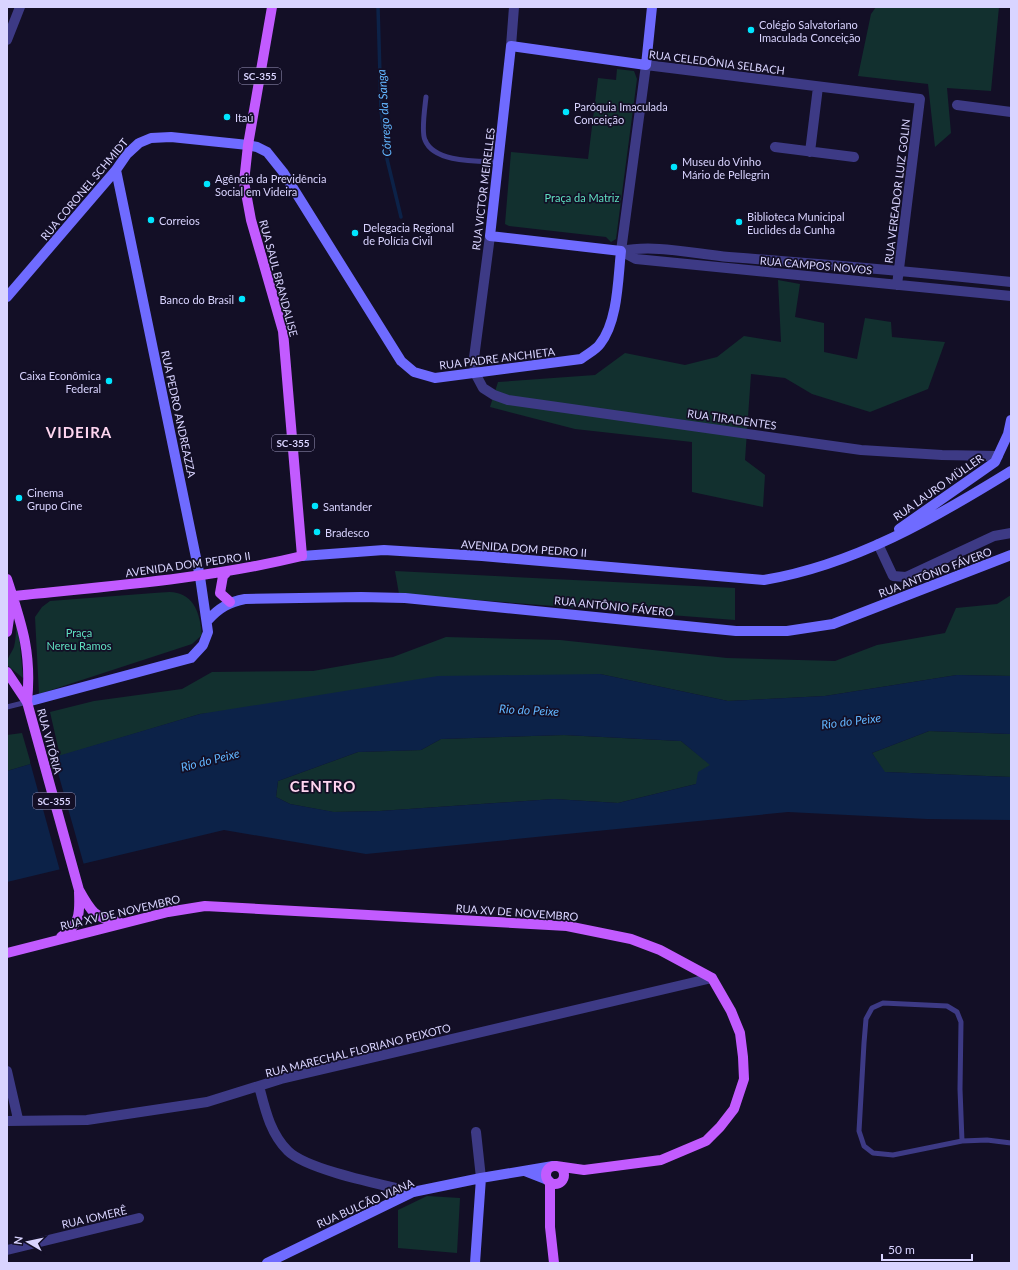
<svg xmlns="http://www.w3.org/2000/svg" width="1018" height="1270" font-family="Lato,sans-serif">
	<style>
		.green { fill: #12302f }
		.water { fill: #0c2248; fill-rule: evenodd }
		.pier { fill: #130f26 }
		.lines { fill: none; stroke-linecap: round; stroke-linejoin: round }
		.stream { stroke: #0c2248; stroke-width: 3.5 }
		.lane { stroke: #3d3a85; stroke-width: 5 }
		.street { stroke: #3d3a85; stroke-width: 10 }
		.secondary { stroke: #6f6bff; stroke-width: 10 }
		.primary { stroke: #c25bff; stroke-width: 10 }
		.poi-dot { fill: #00e5ff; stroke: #130f26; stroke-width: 1.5 }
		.labels { text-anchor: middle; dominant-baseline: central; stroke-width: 3.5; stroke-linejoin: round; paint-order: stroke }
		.shield { fill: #130f26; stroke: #9e99be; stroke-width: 1 }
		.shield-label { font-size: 10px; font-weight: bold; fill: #d9d4ff }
		.poi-label { font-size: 11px; fill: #d9d4ff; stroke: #130f26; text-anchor: start }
		.street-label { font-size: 11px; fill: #d9d4ff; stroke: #130f26 }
		.park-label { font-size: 11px; fill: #5fe0c0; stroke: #130f26 }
		.water-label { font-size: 12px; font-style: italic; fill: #62b6ff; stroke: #130f26 }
		.district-label { font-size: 15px; font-weight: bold; letter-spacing: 1px; fill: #ffd6f0; stroke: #130f26 }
	</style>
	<rect width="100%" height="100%" fill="#130f26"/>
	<path class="green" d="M876,7h123l-8,84 -44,-3 4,45 -16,14 -7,-63 -70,-8 13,-62z
		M617,69l17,2 3,8 -21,160 -5,3 -5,-5 -97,-11 -4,-2 6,-72 77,7 10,-81 18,2z
		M778,280l22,4 -5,33 29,6v29l33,7 8,-41 26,4 1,15 53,5 -17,47 -58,23 -58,-18 -27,-16 -34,-4 -6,86 20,15 -2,32 -71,-15v-50l-117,-13 -85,-22 8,-25 97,-7 30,-22 60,12 32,-8 27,-21 37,6z
		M395,571l340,17v32l-336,-26z
		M154,593c7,0 16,-2 23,0 20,5 23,25 25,42l-10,9 -153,50 -4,-77 7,-10 8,-6z
		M1011,595v81l-54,-1 -132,21 -97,5 -128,-27 -400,40 -140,42 -10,-44 44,-11 88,-12 30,-17 101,-1 80,-14 53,-20 114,3 167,18 108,3 42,-16 68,-12 11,-25 41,-4z
		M16,623h2l5,55 -16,-13c0,-8 4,-11 7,-18 2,-8 2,-16 2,-24z
		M929,731l82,3v43l-127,-5 -12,-19z
		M22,733l9,31 -24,7v-36z
		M564,735l117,6 30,24 -15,19 -78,19 -64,-4 -174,12 -47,1 -43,-8 -14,-7 2,-16 80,-29 63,-2 20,-11z
		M427,1196l33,2 -3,55 -59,-5v-38z"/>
	<path class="water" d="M600,674l128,27 97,-5 132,-21 54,1v58l-82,-3 -57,22 13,19 126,5v43l-84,-1 -139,-7 -422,42 -142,-24 -217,52v-111l193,-57 238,-38zM564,735l117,6 29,24 -12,7 -2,12 -78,19 -64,-4 -174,12 -46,1 -44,-8 -14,-7 2,-16 80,-29 63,-2 20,-11z"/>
	<path class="pier" d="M53,755l31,110 -24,6 -30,-109z"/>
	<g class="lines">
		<path class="stream" d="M378,7l3,103 6,49 14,58"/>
		<path class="lane" d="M426,97c-1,10 -5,35 -1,43 9,23 53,21 74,22
			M7,707l20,-5
			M962,1141l-2,-52 1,-67 -4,-10 -10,-6 -64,-3 -11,5 -6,11 -2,24 -5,88 5,15 9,7 20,2 69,-14 25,-1 24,3"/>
		<path class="street" d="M7,40l13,-33
			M511,46l3,-39
			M957,105l54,7
			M775,147l79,10
			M810,152l8,-65
			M490,236l-16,122 1,15 8,15 11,7 14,5 353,50 81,5 56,1
			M621,251l25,-186 274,34 -23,186
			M621,251l15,8 375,37
			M621,251c35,-7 73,3 108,6 94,7 188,15 282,25
			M878,544l15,32 13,1 88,-41 17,-3
			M7,1071l11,48
			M259,1086c6,23 11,47 29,65 19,19 96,34 125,41
			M7,1121l80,-1 120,-18 74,-23 431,-101
			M476,1132l5,46
			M7,1250l132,-32"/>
		<path class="secondary" d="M7,297l109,-127 11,-16 12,-11 12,-5 20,-1 77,8 9,2 10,5 16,20 118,189 13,11 21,6 146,-19c6,-5 15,-9 19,-15 18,-22 18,-66 21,-93l-131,-15 21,-190 135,19 6,-58
			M899,529l96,-67 13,-28 3,-14
			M302,556l82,-6 98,6 282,24c90,-15 171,-62 247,-109
			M208,620c11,-12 21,-18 37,-21l116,-2 44,1 331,33h51l46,-7 178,-69
			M27,702l164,-44 12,-13 5,-13 -8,-55 -84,-407
			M525,1171l23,9
			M267,1263l146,-71 68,-14 72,-12
			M475,1263l6,-85"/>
		<path class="primary" d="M227,572l-4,4 -3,17 10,9
			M7,579c15,46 25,74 20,123l52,188c11,20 16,29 40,32
			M13,596c97,-10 194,-17 289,-40l-19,-225 -32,-111 -7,-38 4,-37 24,-138
			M7,632l5,-34
			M7,672l20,30
			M61,937c19,-13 19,-23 18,-45
			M7,953l161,-41 37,-6 362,20 64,13 29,11 52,28 19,33 9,22 3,24 1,22 -10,30 -14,18 -14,14 -45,19 -77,10 -28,-4
			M546 1175a9 9 0 1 1 18 0a9 9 0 1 1-18 0Z
			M550,1182v45l4,36"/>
	</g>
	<g class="poi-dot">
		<circle cx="751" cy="30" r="4"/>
		<circle cx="566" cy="112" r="4"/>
		<circle cx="227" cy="117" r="4"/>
		<circle cx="674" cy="167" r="4"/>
		<circle cx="207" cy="184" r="4"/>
		<circle cx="151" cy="220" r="4"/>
		<circle cx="739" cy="222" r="4"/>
		<circle cx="355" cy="233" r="4"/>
		<circle cx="242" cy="299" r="4"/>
		<circle cx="109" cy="381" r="4"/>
		<circle cx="19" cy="498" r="4"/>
		<circle cx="315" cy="506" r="4"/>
		<circle cx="317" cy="532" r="4"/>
	</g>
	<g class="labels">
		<g class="shield">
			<rect x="239" y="68" width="42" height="16" rx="3"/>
			<rect x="272" y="435" width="42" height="16" rx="3"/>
			<rect x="33" y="793" width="42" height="16" rx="3"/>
		</g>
		<g class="shield-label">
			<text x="260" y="76">SC-355</text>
			<text x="293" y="443">SC-355</text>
			<text x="54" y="801">SC-355</text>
		</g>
		<g class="poi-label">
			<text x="759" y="24">Colégio Salvatoriano<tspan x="759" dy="13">Imaculada Conceição</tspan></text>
			<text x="574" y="106">Paróquia Imaculada<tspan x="574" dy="13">Conceição</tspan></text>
			<text x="235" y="117">Itaú</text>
			<text x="682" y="161">Museu do Vinho<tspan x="682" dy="13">Mário de Pellegrin</tspan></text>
			<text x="215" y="178">Agência da Previdência<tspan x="215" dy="13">Social em Videira</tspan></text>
			<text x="747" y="216">Biblioteca Municipal<tspan x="747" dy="13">Euclides da Cunha</tspan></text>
			<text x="159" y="220">Correios</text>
			<text x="363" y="227">Delegacia Regional<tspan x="363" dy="13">de Polícia Civil</tspan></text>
			<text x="234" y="299" text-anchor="end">Banco do Brasil</text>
			<text x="101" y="375" text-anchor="end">Caixa Econômica<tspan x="101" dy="13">Federal</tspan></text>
			<text x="27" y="492">Cinema<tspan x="27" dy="13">Grupo Cine</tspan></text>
			<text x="323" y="506">Santander</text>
			<text x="325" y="532">Bradesco</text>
		</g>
		<g class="street-label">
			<text transform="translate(717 62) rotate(7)">RUA CELEDÔNIA SELBACH</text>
			<text transform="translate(84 189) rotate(-50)">RUA CORONEL SCHMIDT</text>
			<text transform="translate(483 189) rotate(-83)">RUA VICTOR MEIRELLES</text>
			<text transform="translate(897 191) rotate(-83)">RUA VEREADOR LUIZ GOLIN</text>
			<text transform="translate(816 265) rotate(5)">RUA CAMPOS NOVOS</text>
			<text transform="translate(279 278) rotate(75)">RUA SAUL BRANDALISE</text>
			<text transform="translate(497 358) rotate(-7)">RUA PADRE ANCHIETA</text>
			<text transform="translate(179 414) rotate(78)">RUA PEDRO ANDREAZZA</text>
			<text transform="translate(732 419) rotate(8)">RUA TIRADENTES</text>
			<text transform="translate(938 487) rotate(-35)">RUA LAURO MÜLLER</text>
			<text transform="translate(524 548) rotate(4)">AVENIDA DOM PEDRO II</text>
			<text transform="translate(188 564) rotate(-8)">AVENIDA DOM PEDRO II</text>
			<text transform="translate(935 572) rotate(-21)">RUA ANTÔNIO FÁVERO</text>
			<text transform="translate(614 606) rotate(6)">RUA ANTÔNIO FÁVERO</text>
			<text transform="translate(50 741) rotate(75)">RUA VITÓRIA</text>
			<text transform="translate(120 912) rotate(-13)">RUA XV DE NOVEMBRO</text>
			<text transform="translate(517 912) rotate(4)">RUA XV DE NOVEMBRO</text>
			<text transform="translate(358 1050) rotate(-14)">RUA MARECHAL FLORIANO PEIXOTO</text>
			<text transform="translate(365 1203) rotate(-24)">RUA BULCÃO VIANA</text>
			<text transform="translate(94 1217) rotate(-13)">RUA IOMERÊ</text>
		</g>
		<g class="park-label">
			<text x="582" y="197">Praça da Matriz</text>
			<text x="79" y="632">Praça<tspan x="79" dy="13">Nereu Ramos</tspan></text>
		</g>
		<g class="water-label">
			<text transform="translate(384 113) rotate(-94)">Córrego da Sanga</text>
			<text transform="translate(529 710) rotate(3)">Rio do Peixe</text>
			<text transform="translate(851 721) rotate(-7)">Rio do Peixe</text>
			<text transform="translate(210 760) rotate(-14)">Rio do Peixe</text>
		</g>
		<g class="district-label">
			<text x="79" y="432">VIDEIRA</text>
			<text x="323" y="786">CENTRO</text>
		</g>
	</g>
	<rect width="1018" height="1270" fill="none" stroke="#d9d4ff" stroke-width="16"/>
	<g transform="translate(28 1242) rotate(279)" stroke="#130f26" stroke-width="3" paint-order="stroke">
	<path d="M0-3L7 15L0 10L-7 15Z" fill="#d9d4ff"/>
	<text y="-6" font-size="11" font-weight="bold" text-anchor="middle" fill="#d9d4ff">N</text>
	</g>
	<path d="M882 1254v6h90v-6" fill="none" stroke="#d9d4ff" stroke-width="2"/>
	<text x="888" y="1254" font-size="12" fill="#d9d4ff" stroke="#130f26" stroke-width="3" paint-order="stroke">50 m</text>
</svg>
